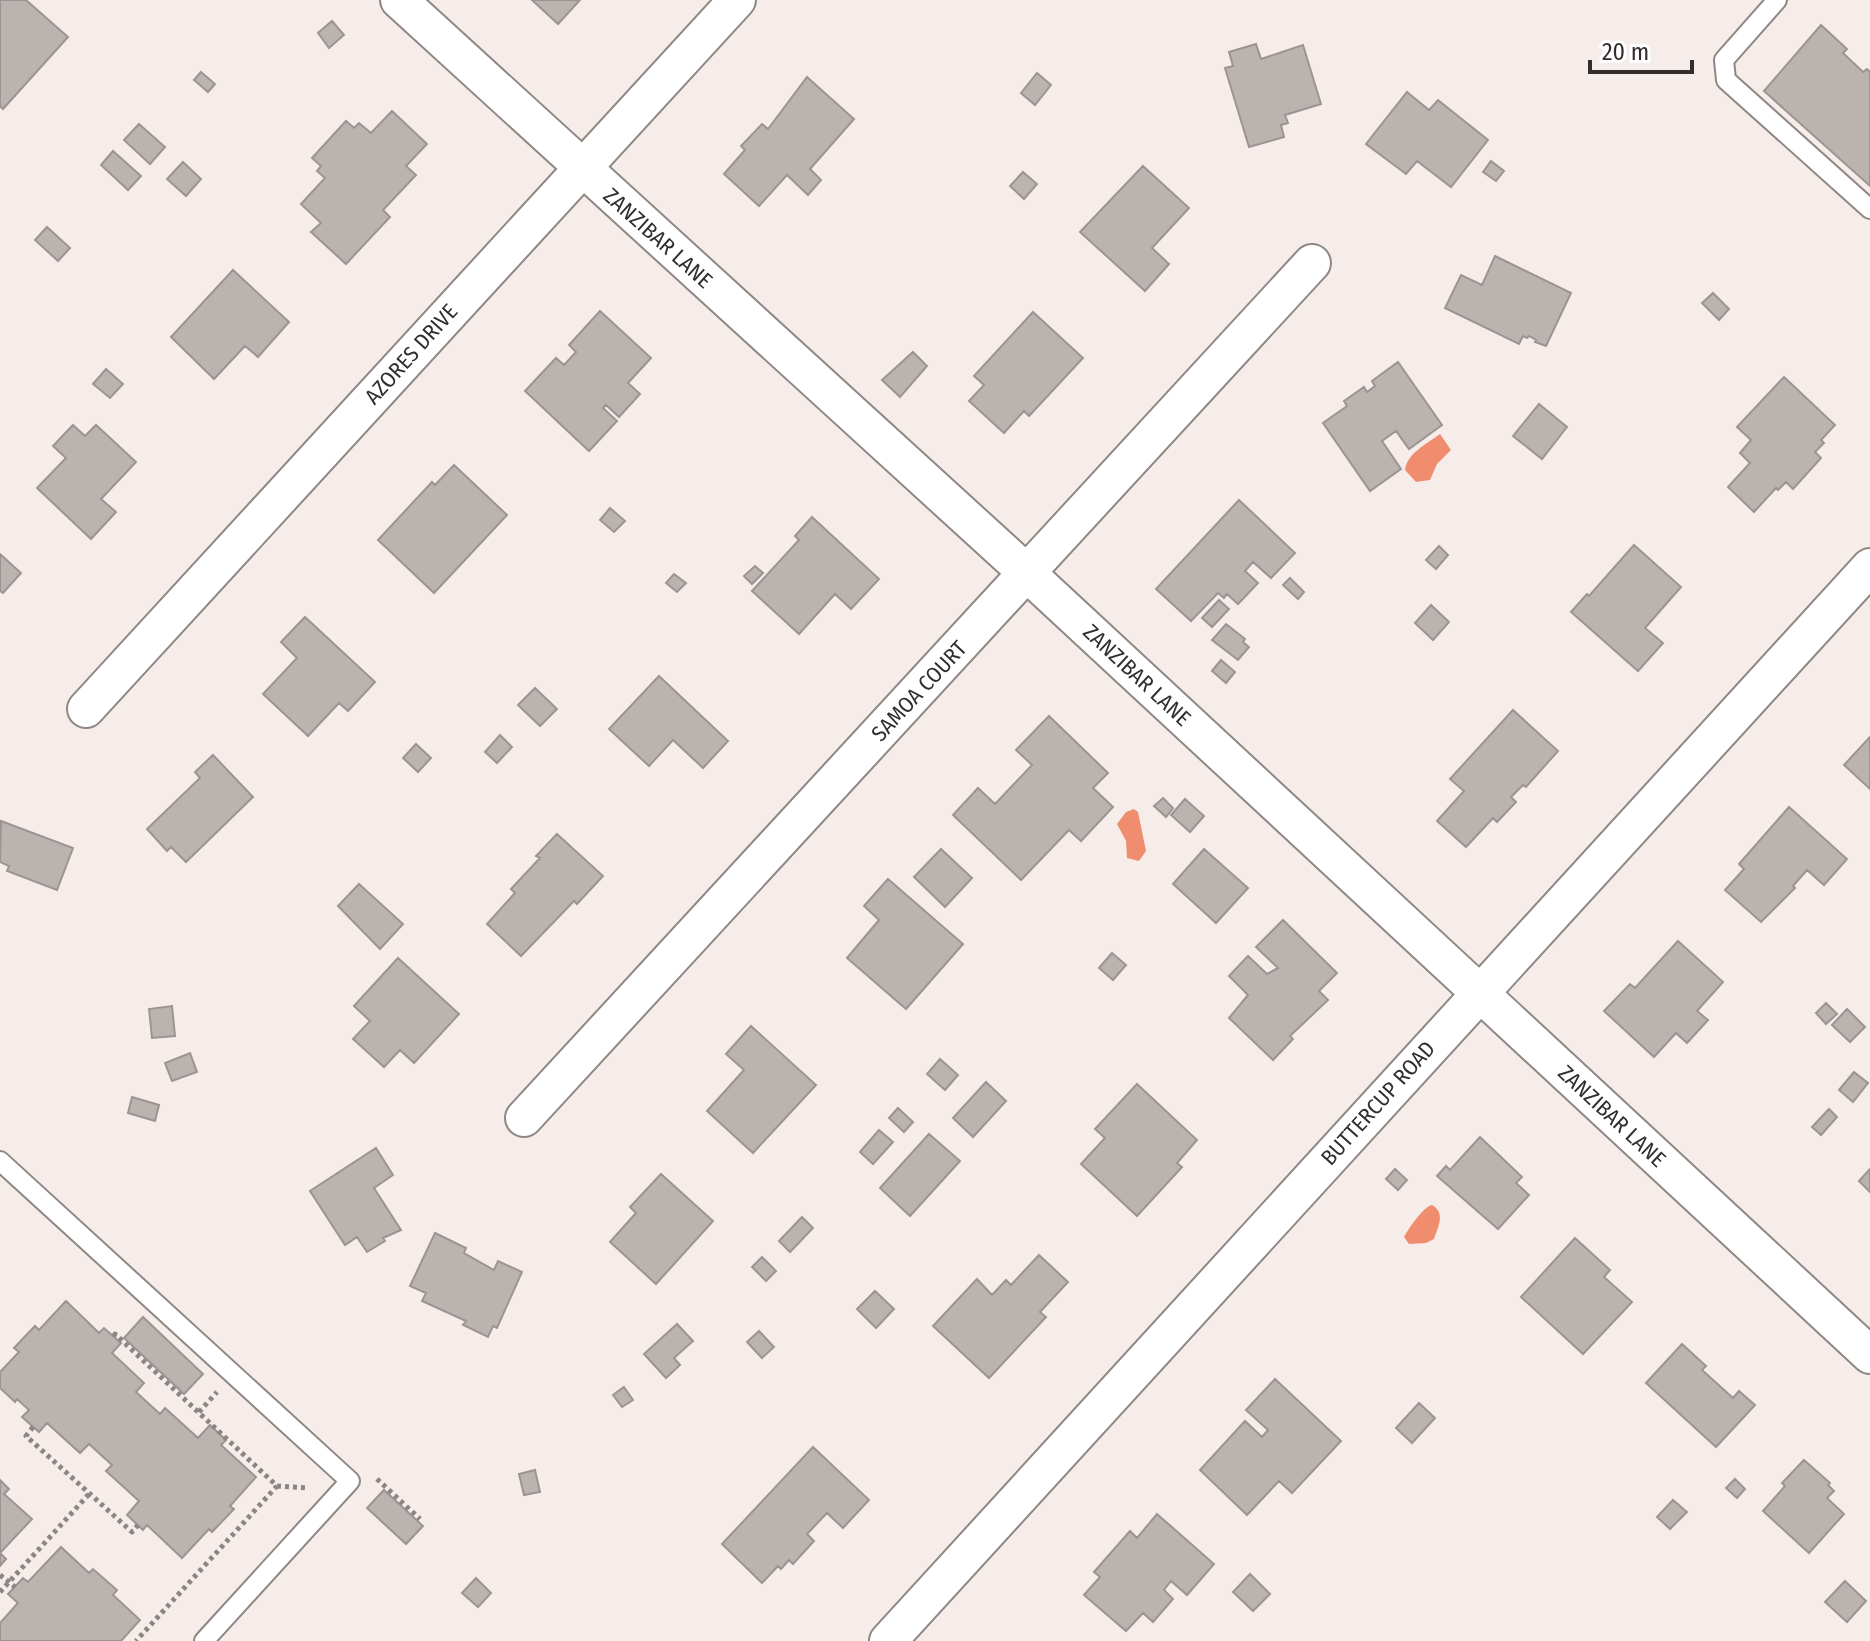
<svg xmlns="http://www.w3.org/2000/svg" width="1870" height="1641" font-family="'Fira Sans Condensed',sans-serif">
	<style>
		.water { fill: #f18d6f }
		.building { fill: #bbb3b0; stroke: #9c9492; stroke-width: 2 }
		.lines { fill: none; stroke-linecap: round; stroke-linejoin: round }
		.lane-casing { stroke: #8f8784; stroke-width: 22 }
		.street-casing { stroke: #8f8784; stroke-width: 40 }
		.path { stroke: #8b8583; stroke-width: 5; stroke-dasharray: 4 4; stroke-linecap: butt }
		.lane { stroke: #fff; stroke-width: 18 }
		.street { stroke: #fff; stroke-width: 36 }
		.labels { text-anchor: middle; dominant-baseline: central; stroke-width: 6; stroke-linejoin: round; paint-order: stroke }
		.street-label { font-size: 22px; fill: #322e2d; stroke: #fff }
	</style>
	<rect width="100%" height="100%" fill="#f6edea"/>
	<path class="water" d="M1440,434l11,16 -14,14 -7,16 -14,2 -11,-12c2,-17 22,-26 35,-36z
		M1134,809l4,3 8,39 -7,10 -12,-3 -1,-17 -9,-17 9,-12z
		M1432,1205c14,8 6,22 2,34l-8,4 -17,1 -5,-7c5,-9 19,-30 28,-32z"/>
	<path class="building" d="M0,0h26l42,37 -65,72 -3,-3z
		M532,0h48l-22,24z
		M332,21l12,14 -15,13 -11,-15z
		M1821,25l26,24 -4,4 20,19 4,-3 3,3v114l-106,-95z
		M1256,44l5,15 42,-14 18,59 -36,11 3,8 -7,2 3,12 -35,10 -24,-79 8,-2 -4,-14z
		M201,72l14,12 -7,8 -14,-12z
		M1037,73l14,12 -16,20 -14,-12z
		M807,77l47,42 -44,50 11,11 -13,15 -21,-20 -28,31 -35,-32 21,-24 -4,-4 21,-22 6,5z
		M1407,92l22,18 9,-10 50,40 -37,47 -34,-26 -11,13 -40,-30z
		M392,111l35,33 -21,22 10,9 -33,35 7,7 -44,47 -35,-32 10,-9 -20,-19 24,-26 -8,-7 4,-5 -9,-8 34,-37 8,7 5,-5 12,10z
		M139,124l26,23 -15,17 -26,-24z
		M113,151l28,25 -13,14 -27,-25z
		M1491,161l13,10 -8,10 -13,-9z
		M183,162l18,17 -15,17 -19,-17z
		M1143,166l46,42 -37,40 17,16 -24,27 -65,-59z
		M1023,172l14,12 -13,15 -14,-13z
		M47,227l23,21 -12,13 -23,-21z
		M1495,256l76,37 -25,53 -11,-4 1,-2 -7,-4 -2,2 -4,-2 -4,8 -74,-36 16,-33 21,10z
		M233,270l56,52 -31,35 -13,-11 -31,33 -43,-42z
		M1713,293l16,16 -10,11 -17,-17z
		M600,311l51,47 -23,25 12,11 -21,23 -13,-12 -3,3 14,13 -28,30 -64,-60 31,-33 8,7 12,-13 -7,-7z
		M1033,312l50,46 -54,58 -5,-5 -20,22 -35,-32 15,-16 -10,-9z
		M913,352l14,14 -27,31 -18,-17z
		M1398,362l44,63 -33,24 -13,-18 -14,10 19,28 -31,22 -47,-68 24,-17 -3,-5 20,-14 3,5 8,-6 -3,-5z
		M106,369l17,15 -13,14 -17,-14z
		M1784,377l51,48 -14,15 3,3 -9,9 6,6 -28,31 -7,-7 -8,8 -2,-2 -22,24 -26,-25 22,-24 -10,-10 11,-13 -14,-13z
		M1539,404l28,23 -25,32 -29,-23z
		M73,425l12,11 11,-11 40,37 -35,37 15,13 -25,27 -54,-51 29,-30 -13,-12z
		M454,465l53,50 -73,78 -56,-53 54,-58 3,3z
		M1239,500l56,53 -24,25 -18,-16 -8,9 13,12 -20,21 -11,-10 -3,4 -6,-5 -27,28 -35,-32z
		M610,508l15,13 -11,11 -14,-12z
		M812,517l67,62 -28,30 -16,-15 -36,40 -47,-43 47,-51 -4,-4z
		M1634,545l47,42 -36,41 18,15 -25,28 -67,-59 16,-18 2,2z
		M1439,546l9,9 -12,14 -10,-9z
		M0,554l21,19 -18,20 -3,-2z
		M755,566l8,7 -11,11 -8,-8z
		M674,574l12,9 -9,9 -11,-9z
		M1290,578l14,14 -6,7 -15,-14z
		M1219,600l10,9 -17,18 -10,-9z
		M1431,605l18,17 -16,18 -18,-17z
		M305,617l70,65 -27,29 -9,-8 -31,33 -45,-42 34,-36 -16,-16z
		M1226,624l19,15 -2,3 6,5 -11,13 -26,-20z
		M1221,660l14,12 -9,11 -14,-12z
		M659,676l69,65 -25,27 -30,-28 -24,26 -40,-37z
		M535,688l22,21 -17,17 -22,-21z
		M1513,710l45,41 -32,36 -3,-2 -12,12 5,5 -19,20 -4,-4 -27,29 -29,-26 27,-30 -14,-12z
		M1049,716l59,57 -15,15 20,19 -32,34 -12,-11 -48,50 -68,-65 25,-27 17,16 37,-39 -16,-15z
		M500,735l12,12 -15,16 -12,-11z
		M1870,737v52l-26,-24z
		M416,744l15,14 -13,14 -15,-14z
		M213,755l40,42 -67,65 -15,-15 -4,4 -20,-22 53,-51 -5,-6z
		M1163,798l10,10 -7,9 -12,-11z
		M1185,799l19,17 -14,16 -19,-17z
		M1789,807l58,52 -23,26 -17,-15 -14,16 2,2 -34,34 -36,-32 19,-21 -5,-5z
		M1,821l72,27 -16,42 -50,-19 2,-5 -9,-4z
		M557,834l46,42 -26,28 -3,-3 -53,55 -34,-32 28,-31 -4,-4 29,-31 -4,-2z
		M941,849l31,29 -27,29 -31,-30z
		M1204,849l44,39 -32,35 -43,-39z
		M888,879l75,65 -57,65 -59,-51 32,-38 -15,-14z
		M359,884l44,40 -23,25 -42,-43z
		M1283,920l54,53 -18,18 9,9 -38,36 3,3 -20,21 -44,-42 19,-23 -19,-19 19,-20 19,18 11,-6 -22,-21z
		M1678,941l45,41 -26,29 11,9 -21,23 -11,-10 -22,24 -50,-46 26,-27 5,4z
		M1112,953l14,12 -13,15 -14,-12z
		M398,958l61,56 -45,49 -14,-13 -16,17 -31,-28 17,-18 -16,-15z
		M1826,1003l11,11 -11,10 -10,-11z
		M172,1006l3,30 -23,2 -3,-29z
		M1847,1009l18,18 -15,15 -18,-17z
		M751,1026l65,59 -63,68 -46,-42 37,-41 -18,-16z
		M190,1053l7,19 -25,9 -7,-18z
		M940,1059l18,16 -13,15 -18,-16z
		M1854,1072l14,11 -15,19 -14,-12z
		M986,1082l20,19 -33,36 -20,-19z
		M1137,1084l60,56 -20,23 5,4 -45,49 -56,-52 24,-26 -10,-9z
		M132,1097l27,8 -4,16 -27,-8z
		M898,1108l15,14 -9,10 -15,-14z
		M1829,1109l8,8 -16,18 -9,-8z
		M879,1130l14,12 -20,22 -13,-12z
		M929,1134l31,27 -50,55 -30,-28z
		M1480,1137l42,40 -6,6 13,12 -31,34 -61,-53 9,-10 4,4z
		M376,1148l17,27 -19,13 27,42 -18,8 2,3 -18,11 -10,-15 -12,8 -35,-54z
		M1395,1169l12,11 -9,10 -12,-11z
		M1870,1169v23l-11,-11z
		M661,1174l52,47 -57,63 -46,-42 26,-29 -6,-6z
		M802,1217l11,11 -23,24 -11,-11z
		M435,1233l31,15 -2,5 30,17 4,-9 24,11 -25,56 -4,-2 -5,11 -25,-12 3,-4 -44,-20 4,-8 -16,-7z
		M1575,1238l35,32 -6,7 28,25 -49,52 -62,-57z
		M1039,1255l29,27 -28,30 6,5 -57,61 -56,-52 44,-47 15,16 14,-15 5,5z
		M762,1257l14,14 -10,10 -14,-14z
		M875,1291l19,18 -18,19 -19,-19z
		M66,1301l33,32 5,-5 17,15 -9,10 32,30 -8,9 24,22 5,-6 33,30 12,-13 16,15 -5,5 35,32 -26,29 4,3 -22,23 -3,-3 -27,29 -35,-33 -4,5 -16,-15 12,-14 -33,-30 6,-6 -23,-21 -9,9 -33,-30 -8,9 -17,-15 7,-7 -12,-11 -2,3 -15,-14v-16l19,-20 -5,-4 21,-22 4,4z
		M143,1317l60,57 -19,20 -60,-56z
		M677,1324l16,17 -19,17 6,7 -14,13 -22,-24z
		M759,1331l15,16 -12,11 -15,-16z
		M1682,1344l24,22 -4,4 31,28 6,-7 16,14 -39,42 -70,-64z
		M1275,1379l66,62 -49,52 -13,-12 -32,34 -47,-45 45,-49 17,16 6,-7 -22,-20z
		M624,1387l9,13 -11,7 -9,-12z
		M1419,1403l16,15 -23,25 -16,-15z
		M813,1447l56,53 -26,28 -16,-15 -20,21 7,7 -21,23 -4,-4 -8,9 -3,-3 -16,17 -40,-39z
		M1804,1460l26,23 -2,2 6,6 -7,7 17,16 -35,39 -46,-42 22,-25 -3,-3z
		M535,1470l5,22 -16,3 -5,-21z
		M1735,1479l10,10 -8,9 -11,-10z
		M0,1480l9,9 -5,5 28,25 -32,34 6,6 -6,7z
		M384,1490l39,36 -17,18 -39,-36z
		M1673,1500l14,12 -17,17 -13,-12z
		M1157,1514l57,50 -27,31 -16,-14 -7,9 9,9 -20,23 -10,-9 -17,18 -42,-36 16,-18 -6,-5 36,-41 7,7z
		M61,1547l28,26 4,-4 24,21 -4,5 27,25 -19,21h-121v-18l18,-20 -10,-9 15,-16 5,4z
		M1250,1574l20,20 -17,17 -20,-19z
		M476,1578l15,15 -13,14 -16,-14z
		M1845,1581l21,20 -19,21 -22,-20z"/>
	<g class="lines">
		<defs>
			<path id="lane" d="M1777,0l-53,60 2,20 144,129
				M0,1161l350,320 -146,160"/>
			<path id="street" d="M399,0l629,574 842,781
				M86,709l651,-709
				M524,1118l788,-855
				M888,1641l982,-1074"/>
		</defs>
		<use href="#lane" class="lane-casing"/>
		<use href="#street" class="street-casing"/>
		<path class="path" d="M114,1336l1,-2 162,152 -141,155
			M199,1412l18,-20
			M33,1427l-7,9 106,96 6,-7
			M377,1479l43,40
			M277,1486l31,2
			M0,1575l15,12
			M0,1592l89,-98"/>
		<use href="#lane" class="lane"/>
		<use href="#street" class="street"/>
	</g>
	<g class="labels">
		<g class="street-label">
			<text transform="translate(658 238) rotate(42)">ZANZIBAR LANE</text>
			<text transform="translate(411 354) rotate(-48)">AZORES DRIVE</text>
			<text transform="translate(1137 675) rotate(43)">ZANZIBAR LANE</text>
			<text transform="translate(919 691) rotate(-47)">SAMOA COURT</text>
			<text transform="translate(1378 1103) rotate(-48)">BUTTERCUP ROAD</text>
			<text transform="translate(1612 1116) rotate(43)">ZANZIBAR LANE</text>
		</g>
	</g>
	<path d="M1590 60v12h102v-12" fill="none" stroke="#322e2d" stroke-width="4"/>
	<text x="1602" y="60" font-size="24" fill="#322e2d" stroke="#ffffff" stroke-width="6" paint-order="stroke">20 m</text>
</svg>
